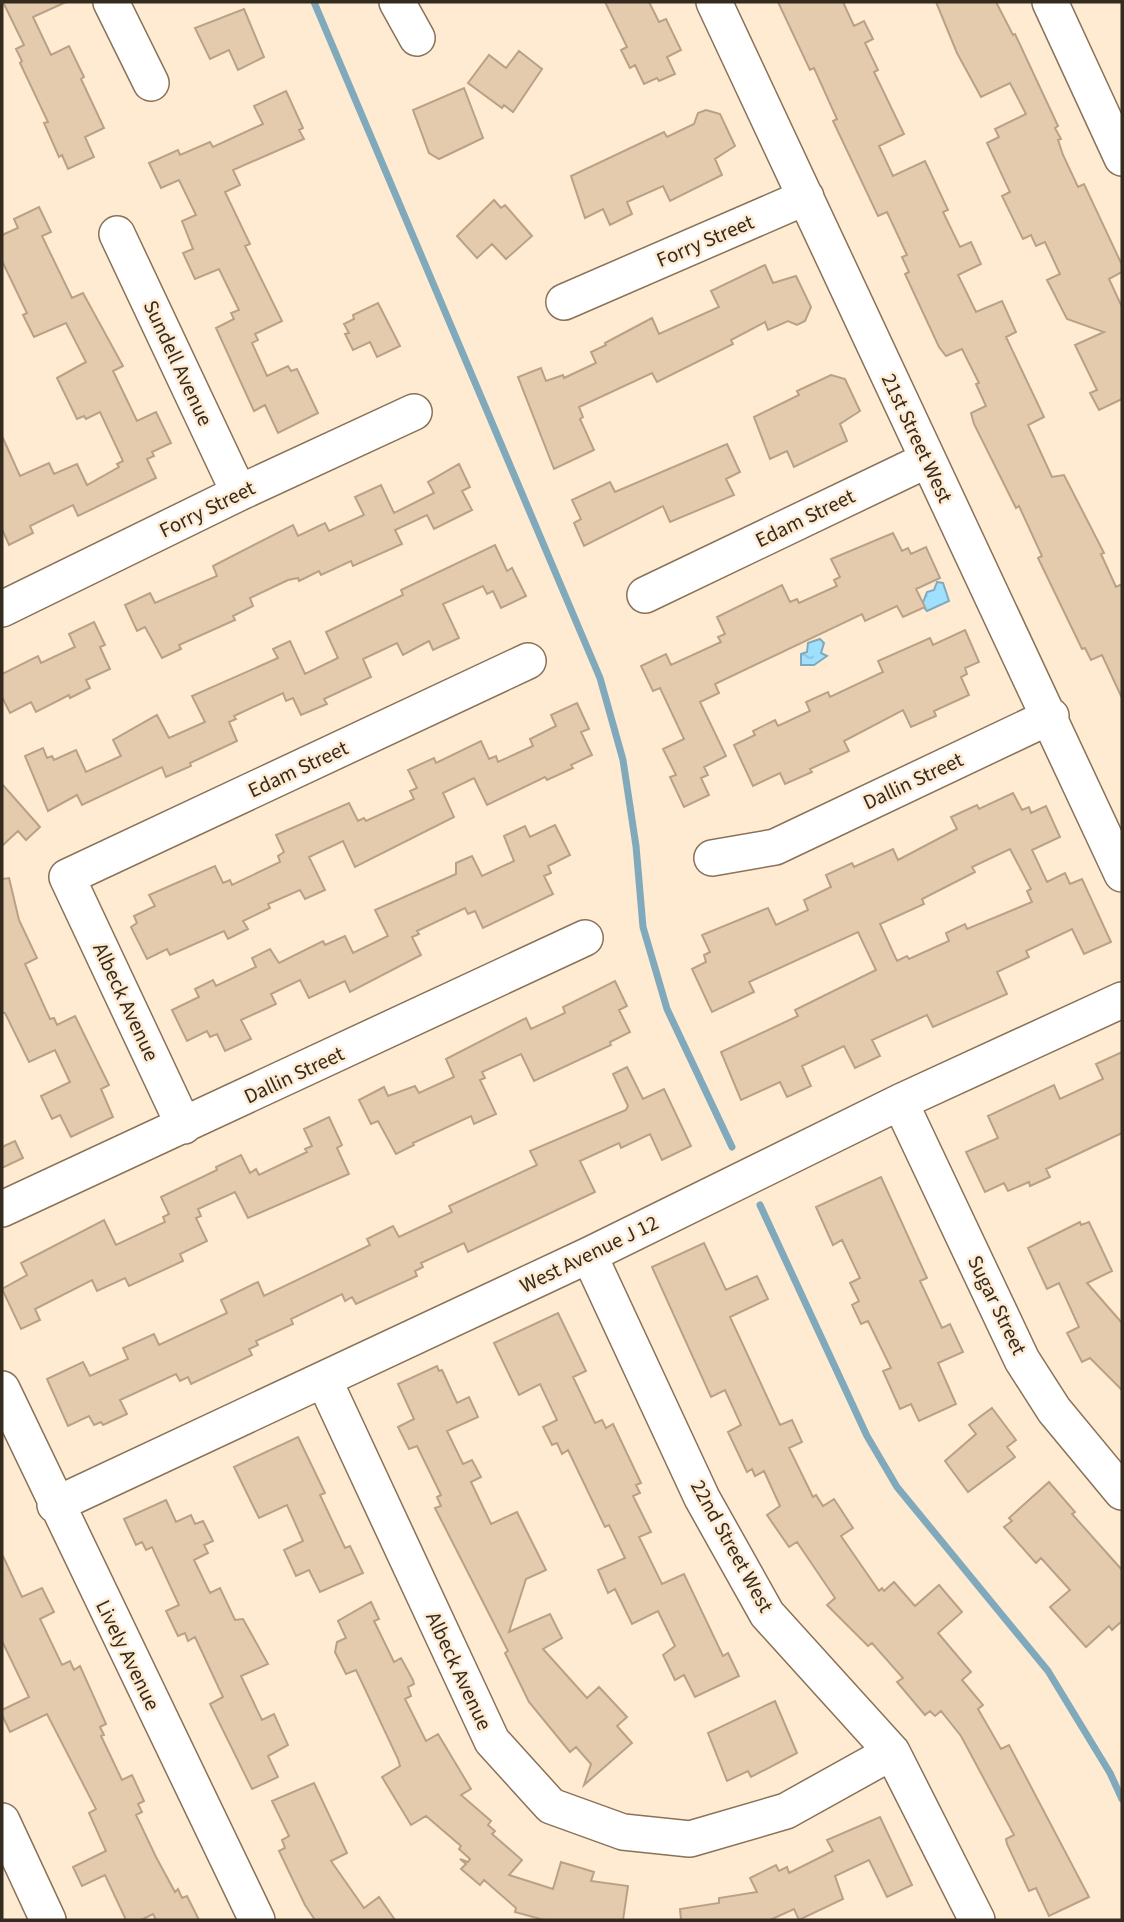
<svg xmlns="http://www.w3.org/2000/svg" width="1124" height="1922" font-family="'Source Sans 3',sans-serif">
	<style>
		.water { fill: url(#water-ripples); stroke: #80aabc; stroke-width: 2 }
		.lines { fill: none; stroke-linecap: round; stroke-linejoin: round }
		.stream { stroke: #80aabc; stroke-width: 7 }
		.building { fill: #e5cbae; stroke: #baa185; stroke-width: 2; fill-rule: evenodd }
		.minor-casing { stroke: #897257; stroke-width: 38 }
		.minor { stroke: #fff; stroke-width: 35 }
		.labels { text-anchor: middle; dominant-baseline: central; stroke-width: 5; stroke-linejoin: round; paint-order: stroke }
		.street-label { font-size: 21px; fill: #342b1f; stroke: #ffead2 }
	</style>
	<defs>
		<pattern id="water-ripples" width="26" height="14" patternUnits="userSpaceOnUse" patternTransform="scale(1.75)"><rect width="26" height="14" fill="#a0e0ff"/><path d="M2 4q2-2 4 0t4 0M15 11q2-2 4 0t4 0" fill="none" stroke="#8ac0da"/></pattern>
	</defs>
	<rect width="100%" height="100%" fill="#ffead2"/>
	<path class="water" d="M937,582l6,1 6,18 -22,10 -5,-6 5,-13 7,-2z
		M820,639l4,4 -3,10 6,3 -13,9h-13v-11l6,-2 1,-9z"/>
	<g class="lines">
		<path class="stream" d="M314,2l286,676 23,82 13,86 7,81 24,82 65,138
			M760,1205l107,231 30,51 151,184 62,102 12,26"/>
	</g>
	<path class="building" d="M3,2h63l-33,15 18,38 18,-9 15,31 -3,2 23,49 -19,9 9,20 -26,12 -6,-14 -3,2 -15,-34 4,-1 -28,-59 2,-2 -6,-12 8,-4z
		M605,2h44l10,20 7,-3 15,31 -14,7 8,17 -16,7 -2,-3 -13,6 -9,-19 -5,3 -9,-18 6,-3z
		M778,2h65l11,24 10,-5 9,18 -8,4 13,27 -4,2 30,62 -25,12 14,30 32,-15 23,49 -5,2 17,35 11,-5 10,22 -23,11 18,37 26,-11 14,31 -10,5 38,80 -16,8 24,52 12,-2 40,78 -3,1 15,33 6,-3v114l-20,-43 -11,5 -6,-12 -3,1 -44,-91 4,-2 -23,-50 -3,2 -42,-84 -3,-11 15,-7 -10,-22 3,-1 -17,-34 -16,7 -7,-9 -34,-73 4,-2 -7,-15 5,-2 -20,-43 -9,4 -45,-95 4,-2 -23,-51 -4,2z
		M936,2h60l17,33 2,-1 43,92 -3,2 6,11 -3,1 5,15 15,32 6,-3 38,81v7l-13,7 13,28v92l-23,11 -9,-17 7,-3 -22,-45 29,-13 -37,-13 -20,-39 13,-6 -15,-32 -9,4 -5,-11 -8,4 -21,-43 8,-4 -23,-49 12,-6 -4,-8 31,-15 -16,-31 -29,14 -24,-44z
		M244,9l20,48 -26,13 -9,-20 -19,9 -15,-31z
		M519,51l23,18 -29,43 -9,-7 -2,3 -34,-25 21,-28 17,13z
		M464,88l19,50 -44,21 -10,-6 -16,-43z
		M286,91l17,37 -4,2 5,9 -71,31 7,15 -15,7 25,52 -5,2 37,75 -27,13 3,6 -6,3 15,33 21,-10 3,5 6,-2 21,44 -40,20 -13,-28 -11,6 -38,-83 18,-9 -3,-6 8,-3 -20,-41 -24,10 -12,-26 10,-4 -11,-28 14,-6 -17,-35 -18,8 -12,-25 29,-13 2,5 30,-13 3,5 50,-23 -9,-18z
		M706,110l14,4 15,32 -20,13 7,16 -52,26 -7,-15 -36,16 5,12 -22,11 -7,-16 -18,9 -14,-42 93,-44 3,5 27,-13 4,-11z
		M494,200l7,8 4,-3 27,31 -26,23 -14,-15 -15,14 -20,-22z
		M39,207l12,25 -9,4 30,62 11,-5 40,73 -10,5 24,50 19,-9 15,31 -19,9 2,4 -7,3 9,19 -78,38 -5,-11 -43,21 3,7 -24,12 -7,-16v-93l18,40 29,-13 5,11 23,-10 10,21 32,-18 -2,-3 6,-3 -23,-49 -14,7 -2,-3 -7,3 -20,-41 29,-16 -20,-39 -32,14 -11,-22 4,-2 -25,-52v-26l16,-7 -4,-9z
		M765,265l8,18 23,-7 15,31 -6,14 -8,4 -9,-4 -20,9 -3,-8 -34,18 2,4 -76,38 -5,-9 -73,34 4,10 -3,2 14,31 -40,19 -36,-92 23,-9 5,13 17,-6 1,3 32,-15 -5,-11 15,-7 -1,-2 47,-25 7,16 60,-27 -8,-16z
		M378,303l22,43 -23,11 -7,-15 -17,8 -8,-16 4,-1 -5,-9 10,-5 -1,-4z
		M831,375l14,4 15,32 -20,13 7,17 -53,26 -7,-16 -17,8 -16,-42 45,-22 -2,-4z
		M727,444l13,28 -14,7 8,16 -64,27 -7,-16 -79,40 -10,-23 7,-4 -9,-19 38,-18 5,10z
		M459,464l11,23 -8,4 10,19 -38,19 -7,-14 -32,15 7,14 -49,22 -2,-5 -30,14 -2,-4 -20,10 -1,-3 -10,2 -38,18 3,8 -20,10 2,4 -56,25 2,4 -19,9 -17,-31 -8,4 -12,-26 25,-12 5,10 62,-27 -4,-10 80,-41 5,11 27,-13 4,8 35,-16 -9,-18 26,-12 13,28 40,-20 -6,-11z
		M893,533l9,18 6,-3 3,6 15,-7 14,31 -24,11 9,18 -22,10 -6,-11 -32,15 -3,-7 -147,70 4,9 -19,9 26,54 -22,11 4,8 -7,3 8,17 -25,12 -14,-30 6,-2 -13,-26 21,-10 -24,-51 -7,3 -12,-25 25,-12 5,11 50,-23 -3,-5 7,-3 -8,-17 65,-32 8,17 7,-3 2,4 38,-17 -3,-6 6,-3 -9,-18z
		M495,545l12,26 5,-3 14,28 -25,12 -8,-17 -6,3 -4,-8 -40,18 16,34 -26,12 -4,-9 -26,14 -6,-12 -34,16 8,18 -47,22 3,5 -26,11 -8,-17 -7,3 -3,-8 -49,23 2,3 -7,3 8,19 -47,22 1,3 -25,11 -4,-10 -80,38 -5,-10 -29,16 -23,-55 18,-8 4,10 5,-2 2,4 22,-10 10,22 35,-16 -8,-16 44,-25 12,23 36,-16 -13,-26 86,-38 -5,-9 17,-8 15,33 33,-16 -12,-26 77,-37 -2,-5z
		M94,622l11,23 -5,2 10,22 -24,11 4,8 -20,10 -1,-3 -33,17 -5,-10 -21,11 -8,-16v-23l36,-18 3,7 34,-16 -6,-13z
		M965,630l14,32 -14,6 2,6 -6,3 8,18 -35,16 2,5 -25,11 -8,-17 -59,31 5,10 -39,18 2,3 -27,12 -5,-11 -27,13 -19,-41 21,-10 -2,-4 22,-11 3,6 32,-15 -4,-9 22,-10 2,5 53,-25 -5,-11 52,-23 3,7z
		M577,703l12,26 -8,3 11,23 -21,10 2,3 -26,12 -2,-3 -58,28 -13,-27 -31,15 11,24 -99,50 -12,-26 -34,16 16,33 -20,9 -5,-9 -32,14 2,4 -27,13 5,8 -20,10 -4,-8 -54,24 -3,-6 -20,10 -16,-32 6,-4 -3,-7 21,-10 -6,-11 66,-29 8,17 7,-3 2,5 48,-23 -2,-6 6,-4 -8,-17 73,-32 9,18 6,-3 2,3 48,-22 -4,-8 7,-3 -9,-18 26,-12 2,5 45,-22 8,18 7,-3 2,6 35,-16 -3,-7 26,-13 -5,-11z
		M2,784l38,43 -14,13 -8,-9 -16,15z
		M1013,793l9,17 7,-3 2,6 15,-7 14,31 -28,13 15,32 18,-9 5,11 12,-5 29,63 -27,12 -12,-25 -46,22 3,6 -32,15 10,22 -74,33 -6,-12 -55,25 8,16 -25,12 -11,-22 -42,20 9,20 -24,11 -7,-15 -39,18 -20,-48 77,-36 -3,-6 81,-40 -18,-38 -109,50 5,10 -42,20 -20,-43 14,-7 -2,-7 6,-3 -8,-17 66,-27 8,17 32,-15 -4,-10 27,-13 -5,-12 26,-12 2,4 39,-18 5,11 59,-31 -6,-12 26,-12 2,4zM1010,849l21,40 -4,2 5,11 -65,27 -2,-5 -19,9 3,8 -40,18 -2,-3 -10,5 -17,-37 44,-20 -2,-5 53,-27 -3,-5z
		M555,825l15,30 -22,11 3,7 -7,3 9,18 -70,34 -8,-17 -7,3 -3,-6 -48,23 2,3 -7,3 9,18 -71,37 -5,-11 -36,17 -9,-18 -29,14 5,10 -35,16 10,19 -26,12 -8,-17 -7,3 -3,-6 -20,10 -15,-31 27,-13 -4,-8 18,-9 3,6 40,-19 -4,-9 18,-9 9,14 44,-22 2,4 20,-9 8,17 35,-17 -13,-26 81,-36v-11l16,-7 10,20 32,-15 -10,-25 21,-10 5,11z
		M9,878l10,42 18,38 -12,6 25,55 4,-1 3,7 18,-9 34,69 -8,4 12,28 -42,20 -11,-22 -8,4 -11,-23 29,-14 -15,-32 -26,12 -24,-49h-3v-134z
		M615,981l12,25 -8,4 11,22 -20,10 1,3 -77,36 -13,-27 -39,18 3,6 -5,2 16,34 -22,10 -3,-8 -58,27 1,2 -18,9 -18,-33 -7,3 -12,-24 25,-13 4,9 27,-10 4,7 35,-16 -8,-18 80,-41 5,11 34,-16 -2,-6z
		M1122,1052v81l-76,36 4,8 -20,9 -1,-4 -21,9 -4,-8 -19,9 -19,-40 32,-14 -10,-22 66,-31 6,14 43,-20 -7,-15z
		M627,1067l16,32 21,-10 27,57 -29,14 -12,-26 -29,14 -2,-5 -39,18 15,31 -127,60 -4,-9 -43,20 2,4 -8,4 2,5 -61,28 -4,-7 -7,4 -3,-7 -51,25 2,5 -37,17 2,4 -9,4 3,6 -61,29 -3,-7 -8,4 -4,-7 -56,26 7,14 -24,11 -2,-3 -7,3 -5,-9 -21,10 -21,-47 36,-17 7,14 38,-17 -5,-11 31,-14 5,11 68,-32 -6,-13 37,-18 6,14 106,-51 -3,-6 26,-13 6,11 53,-25 -3,-6 88,-41 -7,-14 96,-41 2,-4 -15,-32z
		M329,1117l13,28 -5,3 12,26 -101,44 -13,-26 -37,17 3,7 -5,2 11,23 -27,13 3,7 -54,25 -4,-8 -28,13 -5,-11 -57,29 5,11 -19,9 -19,-40 25,-14 -6,-12 83,-43 12,25 49,-23 -2,-5 6,-3 -8,-17 56,-27 -1,-3 25,-12 9,18 6,-4 3,6 48,-23 -2,-3 7,-3 -8,-17z
		M15,1141l8,17 -21,10v-21z
		M881,1177l46,101 -7,3 22,47 8,-4 13,28 -25,11 18,41 -37,17 -8,-17 -11,5 -17,-38 8,-3 -23,-47 -7,3 -9,-19 7,-4 -9,-18 10,-5 -18,-38 -9,5 -17,-38z
		M1080,1222l1,3 8,-3 23,49 -25,12 35,40v67l-32,-32 -8,4 -15,-29 12,-6 -20,-44 -12,6 -19,-41z
		M704,1243l22,47 31,-14 11,23 -38,18 50,108 12,-5 10,22 -13,6 24,49 3,-2 7,11 11,-7 19,29 -12,8 38,55 3,-3 2,3 10,-9 21,24 24,-21 23,27 -24,21 33,39 -9,8 21,25 -5,4 23,40 8,-4 80,152 -40,19 -13,-28 -7,3 -22,-47 -1,-5 8,-4 -53,-99 -20,-25 -6,5 -5,-5 -5,4 -28,-33 6,-4 -31,-35 -4,3 -41,-41 8,-7 -38,-56 -8,5 -22,-32 13,-9 -16,-35 -9,5 -3,-7 -5,3 -19,-40 13,-7 -16,-35 -14,7 -59,-130z
		M558,1313l28,58 -13,6 22,46 7,-3 4,8 7,-4 28,59 -5,2 4,8 -7,3 18,36 -12,5 23,47 22,-10 39,82 5,-3 11,23 -44,21 -11,-22 -9,5 -12,-25 12,-9 -17,-35 -26,13 -17,-35 -7,4 -10,-23 27,-12 -16,-33 -4,2 -37,-77 -6,4 -5,-11 -5,2 -9,-18 14,-7 -17,-36 -21,11 -25,-52z
		M437,1366l2,5 3,-1 15,33 12,-6 9,20 -31,14 16,33 9,-4 9,17 -10,5 20,42 26,-12 29,58 -20,9 -17,53 41,-18 12,24 -19,11 44,49 12,-11 28,30 -10,9 15,17 -48,42 7,-21 -15,-17 -6,5 -41,-50 -24,-49 3,-2 -73,-143 6,-2 -4,-9 4,-2 -24,-49 -8,3 -11,-22 16,-8 -16,-35z
		M992,1408l24,32 -9,7 8,10 -47,35 -23,-31 31,-27 -7,-9z
		M298,1437l27,56 -5,2 25,53 5,-2 13,27 -43,19 -11,-22 -13,6 -12,-26 19,-9 -16,-36 -28,13 -25,-51z
		M1049,1482l26,30 -3,2 50,56v51l-10,9 -3,-4 -23,21 -36,-40 20,-17 -29,-32 -5,5 -32,-36 8,-6 -3,-3z
		M166,1500l10,22 15,-7 4,9 8,-3 10,20 -9,4 4,8 -14,7 16,33 10,-5 15,32 8,-1 25,45 -27,12 21,44 12,-6 14,31 -20,11 10,21 -26,12 -42,-85 13,-7 -28,-60 -7,4 -3,-8 -7,3 -12,-25 13,-6 -27,-58 -6,3 -4,-8 -6,3 -12,-26z
		M2,1554l20,43 20,-9 12,24 -14,7 22,46 8,-4 4,9 6,-4 26,58 -6,3 4,8 -3,1 21,44 10,-5 12,26 -6,3 4,8 -6,3 20,42 19,35 3,-3 4,9 5,-2 12,24h-43l-3,-6 -12,6h-15l-21,-45 -23,11 -9,-19 33,-16 -17,-38 7,-4 -49,-95 -37,18 -8,-17v-5l27,-13 -27,-56z
		M371,1602l8,17 -5,2 20,41 7,-4 12,22 1,4 -6,3 3,9 -6,3 21,42 12,-7 33,55 -10,6 30,26 -3,4 7,6 -3,3 30,26 -13,15 44,14 8,-27 33,10 -3,9 37,5 -5,34h-79l-29,-8 1,-4 -32,-28 -4,5 -19,-16 5,-5 -6,-5 8,3 2,-3 -11,-10 2,-3 -35,-30 -15,9 -29,-48 18,-11 -2,-7 -42,-89 -10,4 -11,-22 2,-10 9,-4 -8,-17z
		M775,1701l22,52 -46,24 -3,-6 -21,10 -19,-48z
		M314,1783l33,70 -16,8 33,47 15,-11 16,23h-80l-10,-15 -26,-54 6,-3 -3,-8 7,-4 -17,-35z
		M880,1817l32,68 -25,12 -18,-37 -34,16 8,23 -44,21 -5,-11 -24,11h-89l-1,-11 39,-6v-5l38,-6 -7,-14 26,-13 3,6 8,-4 2,6 44,-22 -6,-11z"/>
	<g class="lines">
		<defs>
			<path id="minor" d="M111,2l40,81
				M397,2l20,36
				M714,2l408,872
				M1050,2l72,156
				M117,234l122,259
				M564,302l242,-105
				M645,595l282,-135
				M2,609l237,-116 175,-81
				M712,858l63,-11 276,-131
				M900,1102l122,258 32,50 68,82
				M184,1126l-117,-249 461,-216
				M2,1209l583,-271
				M589,1255l113,243 65,116 125,138 85,168
				M324,1380l168,361 59,65 72,26 67,7 96,-28 106,-59
				M2,1389l255,531
				M55,1505l534,-250 311,-153 222,-102
				M2,1821l46,99"/>
		</defs>
		<use href="#minor" class="minor-casing"/>
		<use href="#minor" class="minor"/>
	</g>
	<g class="labels">
		<g class="street-label">
			<text transform="translate(705 241) rotate(-23)">Forry Street</text>
			<text transform="translate(178 363) rotate(65)">Sundell Avenue</text>
			<text transform="translate(917 438) rotate(65)">21st Street West</text>
			<text transform="translate(207 509) rotate(-26)">Forry Street</text>
			<text transform="translate(805 518) rotate(-26)">Edam Street</text>
			<text transform="translate(298 769) rotate(-25)">Edam Street</text>
			<text transform="translate(913 781) rotate(-25)">Dallin Street</text>
			<text transform="translate(126 1002) rotate(65)">Albeck Avenue</text>
			<text transform="translate(294 1075) rotate(-25)">Dallin Street</text>
			<text transform="translate(589 1254) rotate(-26)">West Avenue J 12</text>
			<text transform="translate(997 1305) rotate(64)">Sugar Street</text>
			<text transform="translate(732 1546) rotate(61)">22nd Street West</text>
			<text transform="translate(128 1655) rotate(64)">Lively Avenue</text>
			<text transform="translate(459 1671) rotate(65)">Albeck Avenue</text>
		</g>
	</g>
	<rect width="1124" height="1922" fill="none" stroke="#342b1f" stroke-width="7"/>
</svg>
